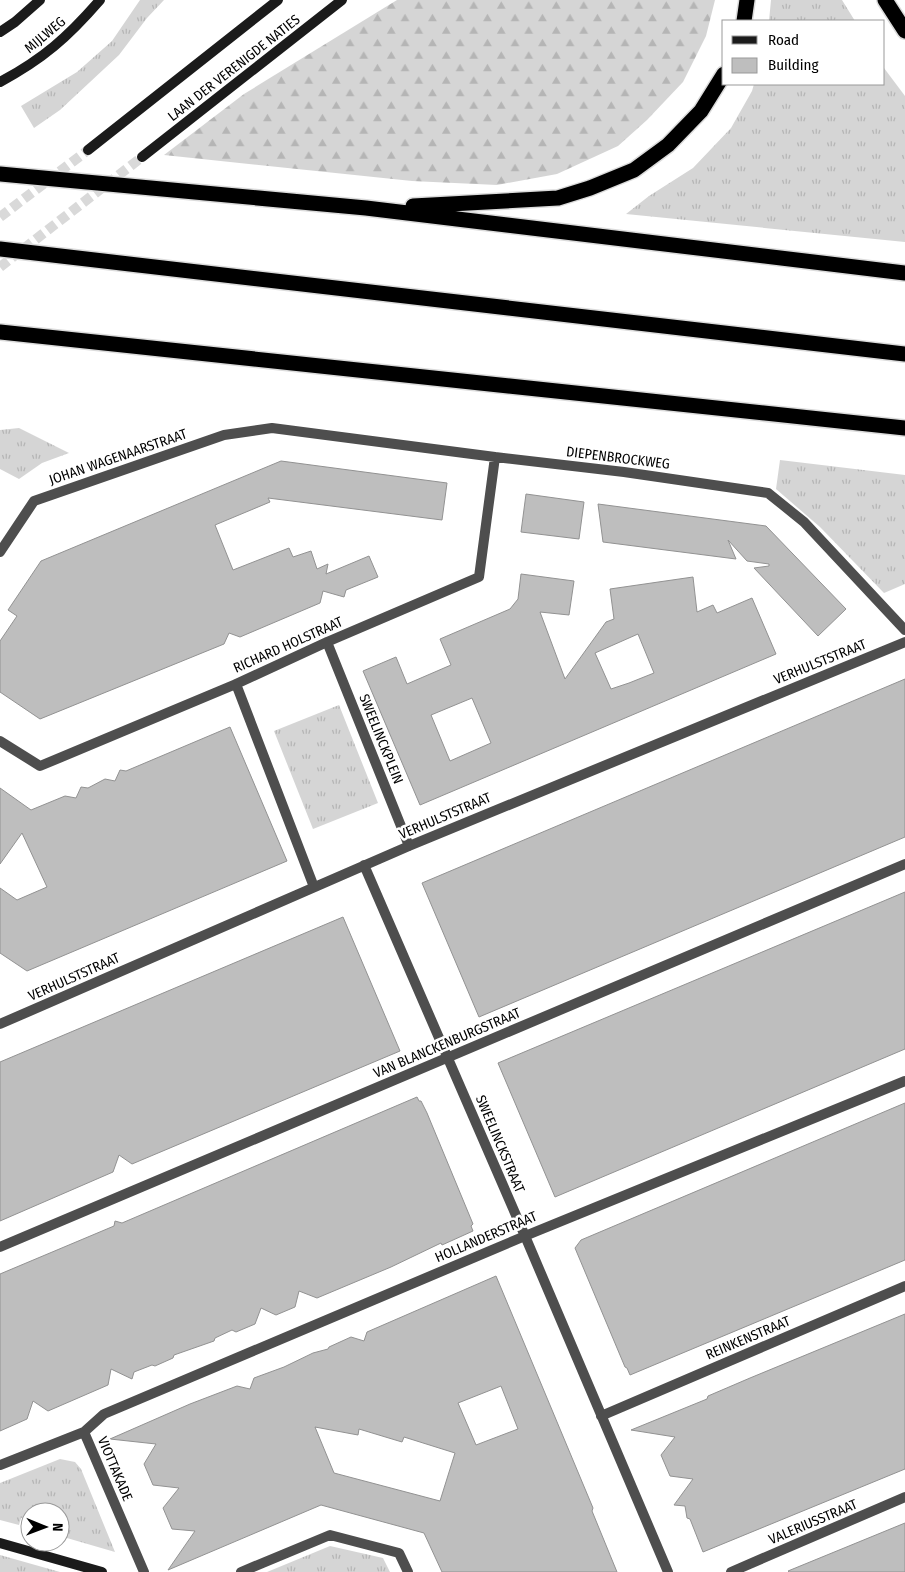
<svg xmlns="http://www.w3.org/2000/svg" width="905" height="1572" font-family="'Fira Sans Condensed',sans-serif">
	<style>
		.grass { fill: url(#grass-tufts) }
		.forest { fill: url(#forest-firs) }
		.building { fill: #bebebe; stroke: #929292; fill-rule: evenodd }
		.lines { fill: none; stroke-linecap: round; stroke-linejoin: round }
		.secondary-tunnel { stroke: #d9d9d9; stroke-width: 10; stroke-dasharray: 10 5; stroke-linecap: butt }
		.highway-casing { stroke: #dbdbdb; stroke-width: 18 }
		.street { stroke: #4e4e4e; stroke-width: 10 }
		.secondary { stroke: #1b1b1b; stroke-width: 10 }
		.highway { stroke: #000; stroke-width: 15 }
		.labels { text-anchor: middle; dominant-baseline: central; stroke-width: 5; stroke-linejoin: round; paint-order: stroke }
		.street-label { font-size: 14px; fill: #000; stroke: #fff }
	</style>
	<defs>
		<pattern id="grass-tufts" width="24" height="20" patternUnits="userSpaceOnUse" patternTransform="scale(1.25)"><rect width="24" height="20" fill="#d5d5d5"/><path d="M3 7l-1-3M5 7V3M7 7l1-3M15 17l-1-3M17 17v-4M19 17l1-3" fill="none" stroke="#b5b5b5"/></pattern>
		<pattern id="forest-firs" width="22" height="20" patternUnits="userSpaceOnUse" patternTransform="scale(1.25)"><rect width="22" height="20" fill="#d5d5d5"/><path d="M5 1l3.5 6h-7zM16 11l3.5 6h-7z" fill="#b5b5b5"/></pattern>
	</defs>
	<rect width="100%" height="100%" fill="#fff"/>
	<path class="grass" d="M140,0h24l-17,18 -28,37 -59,55 -26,18 -13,-22 56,-34 35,-31z
		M771,0h71l13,21h-86z
		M884,68l21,28v146l-279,-28 23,-18 44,-28 38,-40 21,-37 2,-7h130z
		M19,428l50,25 -27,10 -23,16 -19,-10v-39z
		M780,460l125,15v109l-21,9 -64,-66 -44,-38z
		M339,705l39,98 -65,26 -39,-98z
		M60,1459l15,3 6,7 34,83 -55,-16v-24h-30v9l-9,-3 -2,7 -19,-5v-37z
		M330,1546l53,12 7,14h-123z
		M0,1555l60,17h-60z"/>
	<path class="forest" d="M397,0h318l-9,36 -23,46 -36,38 -29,26 -61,28 -60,11 -85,-4 -248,-26 80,-61z"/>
	<path class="building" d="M281,461l166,22 -5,37 -174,-22 2,4 -55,23 18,45 56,-22 4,9 18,-6 6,18 11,-5 -2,10 43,-18 9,21 -32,13 -2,7 -21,-6 -3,12 -80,34 -11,-4 -5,11 -184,75 -40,-27v-51l17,-25 -9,-6 33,-49z
		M526,494l58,8 -5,37 -58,-7z
		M598,504l168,22 80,83 -28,27 -64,-68 15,-2v-2l-22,-3 -19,-21 8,19 -133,-17z
		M521,574l53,7 -5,34 -29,-3 25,67 41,-57 8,-3 -4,-30 83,-12 4,35 16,-7 4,8 35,-15 24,56 -356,151 -57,-134 33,-14 11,27 44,-19 -11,-26 70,-30 8,-10zM638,634l16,39 -25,10 -18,6 -16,-36zM472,698l19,45 -41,18 -19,-46z
		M905,679v158l-426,180 -57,-134z
		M230,727l57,134 -260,110 -27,-18v-65l17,12 30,-13 -25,-54 -22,31v-76l31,22 34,-14 11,2 5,-11 7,1 17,-9 10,2 5,-11 6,1z
		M905,892v157l-350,148 -57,-134z
		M343,917l57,134 -268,113 -13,-9 -6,17 -113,49v-159z
		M417,1097l2,4h2l6,12 46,111 -2,2 2,5 -31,14 -1,-2 -50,24 -74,31 -18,-7 -4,16 -19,8 -15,-7 -6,16 -19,8 -4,-2 -17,8 -1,3 -40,14 -1,3 -18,8 -3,-1 -18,7 -2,7 -21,-10 -3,16 -60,26 -15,-10 -6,18 -27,12v-157l114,-48 1,-5 7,2z
		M905,1103v157l-275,115 -3,-7 -2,-1 -50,-119 6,-8z
		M496,1276l97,232 -1,3 25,61h-175l-18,-39 -103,-28 -153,65 27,-39 -23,-2 -9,-21 16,-20 -26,-3 -9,-21 12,-20 -46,-5 80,-35 47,-18 13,3 4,-11 30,-11 29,-14 15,-4 1,-2 22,-10 13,4 3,-9zM501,1386l17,43 -42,16 -18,-42zM315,1427l43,8 1,-6 43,13 2,-5 51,16 -15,48 -106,-28z
		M905,1314v155l-202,83 -13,-33 -3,-1 -2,-12 -11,-1 19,-26 -23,-3 -9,-21 14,-18 -44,-7 76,-31 1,-3 42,-18z
		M905,1523v49h-116l-1,-1z"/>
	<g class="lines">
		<path class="secondary-tunnel" d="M0,217l88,-67
			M0,267l142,-110"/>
		<defs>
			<path id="highway" d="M885,0l20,31
				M744,21l3,-21
				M0,174l366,34 539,65
				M413,206l145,-8 32,-10 44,-18 34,-25 33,-34 23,-37
				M0,249l905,105
				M0,332l905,96"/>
		</defs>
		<use href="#highway" class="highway-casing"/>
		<path class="street" d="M0,552l34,-51 190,-66 48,-7 223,29 129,15 144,21 36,29 101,108
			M327,642l82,204
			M236,684l78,203
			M0,741l40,25 196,-82 91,-42 152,-65 16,-120
			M364,865l161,371 143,336
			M0,1024l409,-178 496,-204
			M0,1247l905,-383
			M601,1416l304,-130
			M84,1432l60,140
			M0,1465l84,-33 20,-18 421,-178 380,-155
			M241,1572l89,-37 69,18 9,19
			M731,1572l174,-75"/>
		<path class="secondary" d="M0,32l15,-10 25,-22
			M0,82c43,-23 68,-45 100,-82
			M88,150l190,-150
			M142,157l200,-157
			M0,1543l102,29"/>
		<use href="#highway" class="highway"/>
	</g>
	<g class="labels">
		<g class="street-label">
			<text transform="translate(45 35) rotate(-40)">MIJLWEG</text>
			<text transform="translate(234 68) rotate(-38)">LAAN DER VERENIGDE NATIES</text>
			<text transform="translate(118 457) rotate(-19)">JOHAN WAGENAARSTRAAT</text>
			<text transform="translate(618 458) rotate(7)">DIEPENBROCKWEG</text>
			<text transform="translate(288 645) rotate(-24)">RICHARD HOLSTRAAT</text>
			<text transform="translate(820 662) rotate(-22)">VERHULSTSTRAAT</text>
			<text transform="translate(381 739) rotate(68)">SWEELINCKPLEIN</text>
			<text transform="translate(445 816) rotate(-23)">VERHULSTSTRAAT</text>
			<text transform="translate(74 977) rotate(-24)">VERHULSTSTRAAT</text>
			<text transform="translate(447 1043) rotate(-23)">VAN BLANCKENBURGSTRAAT</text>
			<text transform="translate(500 1144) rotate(67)">SWEELINCKSTRAAT</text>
			<text transform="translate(486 1237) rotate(-23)">HOLLANDERSTRAAT</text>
			<text transform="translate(748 1338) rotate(-23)">REINKENSTRAAT</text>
			<text transform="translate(115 1469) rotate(67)">VIOTTAKADE</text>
			<text transform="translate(813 1522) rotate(-23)">VALERIUSSTRAAT</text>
		</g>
	</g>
	<rect x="722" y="20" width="162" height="65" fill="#ffffff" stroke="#999999"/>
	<rect x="732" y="36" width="25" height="8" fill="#1b1b1b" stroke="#999999"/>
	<text x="768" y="45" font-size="15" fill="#000000">Road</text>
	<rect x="732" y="58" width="25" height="15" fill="#bebebe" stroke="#999999"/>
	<text x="768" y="70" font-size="15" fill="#000000">Building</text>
	<g transform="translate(45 1527) rotate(91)"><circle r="24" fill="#ffffff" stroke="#999999"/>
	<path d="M0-4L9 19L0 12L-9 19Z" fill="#000000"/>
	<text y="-8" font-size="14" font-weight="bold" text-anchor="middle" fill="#000000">N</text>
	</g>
</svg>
